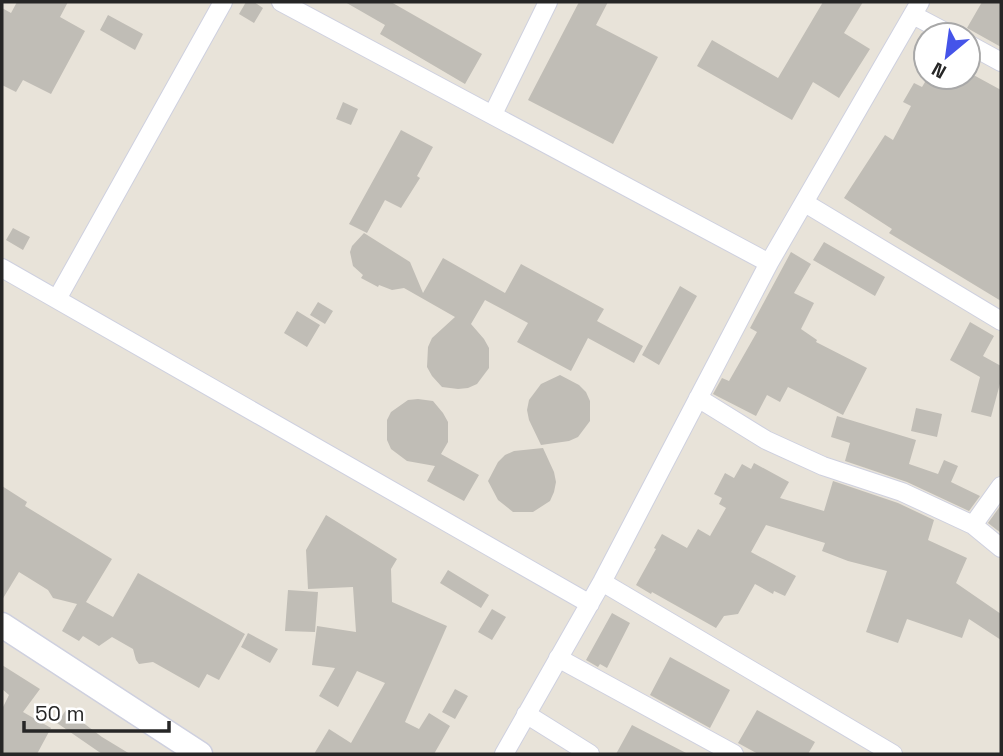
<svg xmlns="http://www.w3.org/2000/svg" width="1003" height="756" font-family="'Space Grotesk',sans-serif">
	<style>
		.building { fill: #c0bdb6 }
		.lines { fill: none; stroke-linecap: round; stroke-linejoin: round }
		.street-casing { stroke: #ced0df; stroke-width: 20 }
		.secondary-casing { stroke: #ced0df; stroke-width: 27 }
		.street { stroke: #fff; stroke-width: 18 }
		.secondary { stroke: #fff; stroke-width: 24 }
	</style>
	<rect width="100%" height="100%" fill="#e8e3d9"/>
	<path class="building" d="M17,2h51l-8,15 25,14 -34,63 -28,-14 -7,12 -14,-7v-77l9,5z
		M246,2h8l9,6 -9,15 -15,-9z
		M345,2h46l91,52 -17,30 -85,-50 5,-9z
		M579,2h29l-12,23 62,32 -45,87 -85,-44z
		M823,2h40l-19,31 26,16 -31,49 -26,-16 -21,38 -95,-54 15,-26 66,38z
		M982,2h19v45l-34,-19z
		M108,15l35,19 -8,16 -35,-20z
		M968,72l33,18v211l-112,-68 3,-4 -48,-31 41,-63 8,5 18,-34 -8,-4 11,-19 8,4 6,-10h40z
		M343,102l15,7 -7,16 -15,-6z
		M401,130l32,17 -16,29 3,2 -19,30 -16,-8 -18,33 -18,-9z
		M13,228l17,9 -7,13 -17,-10z
		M364,233l46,29 13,31 20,-35 62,35 16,-29 83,45 -7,12 46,25 -9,17 -46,-25 -17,33 -54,-29 11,-19 -43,-23 -14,24 13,15 5,9v20l-12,16 -9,4 -10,1 -16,-2 -10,-11 -5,-9 1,-20 4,-9 23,-21 -51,-29 -12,2 -13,-5 -1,2 -17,-9 2,-3 -10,-9 -3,-14 2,-6z
		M824,242l61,35 -10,19 -62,-36z
		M791,252l20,12 -17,29 20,10 -13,26 16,11 -1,2 51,26 -24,47 -55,-28 -8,15 -13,-7 -11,21 -43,-22 9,-16 7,3 28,-49 -7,-4z
		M680,286l17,10 -38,69 -17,-10z
		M318,302l15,9 -8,13 -15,-9z
		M297,311l23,14 -13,22 -23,-14z
		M970,322l24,14 -11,20 18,10v14l-10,37 -20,-5 9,-35 -30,-17z
		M560,375l19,10 7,7 4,9v20l-12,16 -9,4 -28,4 -12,-25 -2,-10 2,-10 12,-16z
		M418,399l15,2 10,12 5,9v20l-7,12 38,21 -15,26 -37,-20 8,-15 -28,-5 -16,-12 -4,-9v-20l4,-8 17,-12z
		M916,408l26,6 -5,23 -26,-6z
		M837,416l79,24 -7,24 29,10 6,-14 14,6 -7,16 29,14 -11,15 -62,-29 -62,-21 5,-18 -19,-6z
		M543,448l11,24 2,10 -2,10 -4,9 -17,11h-20l-15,-12 -10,-19 10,-19 7,-7 9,-4z
		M754,463l35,19 -9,16 44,13 9,-30 65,22 36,17 -6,20 39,18 -11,25 45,31v26l-32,-21 -7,19 -55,-19 -9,24 -32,-11 21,-61 -39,-10 -26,-10 3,-8 -59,-18 -15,27 45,24 -11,20 -11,-5 -1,3 -18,-10 -17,30 -14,2 -8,12 -64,-36 -1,2 -15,-9 20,-36 -2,-1 8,-14 25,14 11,-19 12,7 16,-28 -7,-4 3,-6 -8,-4 11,-21 9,5 8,-14 9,5z
		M2,486l25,16 -2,4 87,53 -26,43 27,15 25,-44 107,61 -26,46 -12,-6 -8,14 -46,-26 -14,2 -3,-4 -3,-11 -21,-12 -13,9 -16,-10 -4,5 -17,-10 15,-27 -24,-6 -5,-8 -29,-18 -17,28z
		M1001,505v28l-13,-10z
		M326,515l71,44 -6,10 1,33 55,24 -42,96 14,7 10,-16 21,13 -16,28h-120l15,-25 22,14 34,-60 -28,-12 -19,36 -19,-11 16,-28 -23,-3 5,-39 39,6 -3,-45 -45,2 -2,-39z
		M448,570l41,25 -8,13 -41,-25z
		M288,590l30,2 -3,40 -30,-1z
		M492,609l14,8 -14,23 -14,-8z
		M612,613l18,10 -23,45 -7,-4 -2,3 -12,-7z
		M248,633l30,16 -8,14 -29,-16z
		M670,657l60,33 -20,38 -60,-33z
		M2,665l38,24 -17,23 28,16 -14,26h-35v-45l7,-14 -7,-6z
		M455,689l13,7 -13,23 -13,-7z
		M66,710l36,27 28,17h-28l-45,-31z
		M757,710l58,32 -7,12h-50l-20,-11z
		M632,725l56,29h-72z"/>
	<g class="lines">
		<defs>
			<path id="street" d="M281,2l488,261
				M913,15l38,20
				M968,44l33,18
				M493,114l55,-112
				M805,203l196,118
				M2,268l588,336
				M57,299l166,-297
				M698,398l68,42 57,26 79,26 71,33 28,23
				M973,525l28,-39
				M602,582l291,172
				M558,658l176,96
				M526,714l64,40
				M504,754l98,-172 167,-319 151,-261"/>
			<path id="secondary" d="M2,625l198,129"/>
		</defs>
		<use href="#street" class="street-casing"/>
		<use href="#secondary" class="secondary-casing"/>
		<use href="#street" class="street"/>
		<use href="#secondary" class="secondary"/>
	</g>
	<rect width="1003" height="756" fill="none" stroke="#262626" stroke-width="7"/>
	<g transform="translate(947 56) rotate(209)"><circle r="33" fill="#ffffff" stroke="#a8a8a8" stroke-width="2"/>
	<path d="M0-5L12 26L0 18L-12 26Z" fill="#4554e9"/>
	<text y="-10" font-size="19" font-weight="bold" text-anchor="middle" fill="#262626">N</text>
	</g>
	<path d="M24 721v10h145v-10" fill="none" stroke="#262626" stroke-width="3.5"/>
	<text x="35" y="721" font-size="21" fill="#262626" stroke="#ffffff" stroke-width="5" paint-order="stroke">50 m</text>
</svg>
